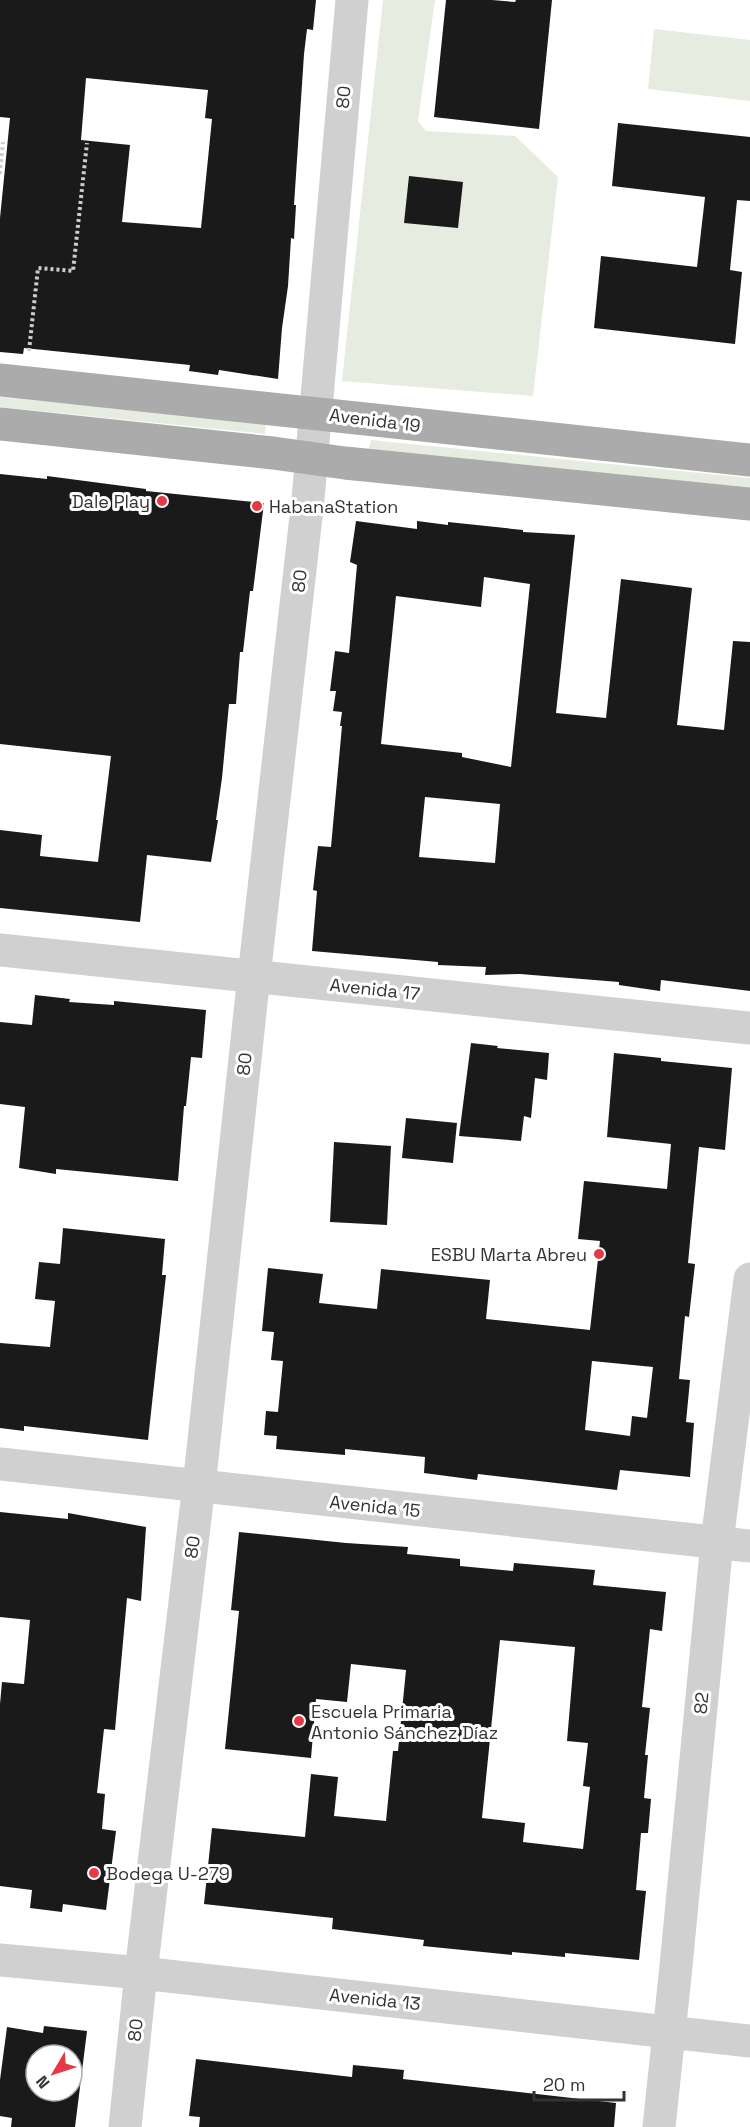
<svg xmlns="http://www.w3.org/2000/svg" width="750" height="2127" font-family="'Space Grotesk',sans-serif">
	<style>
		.green { fill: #e6ecdf }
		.building { fill: #1a1a1a; fill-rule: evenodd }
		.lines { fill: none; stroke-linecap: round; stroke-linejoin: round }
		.path { stroke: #cdcdcd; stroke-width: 4; stroke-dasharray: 3 3; stroke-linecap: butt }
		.minor { stroke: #d0d0d0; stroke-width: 33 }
		.major { stroke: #ababab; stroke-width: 33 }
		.poi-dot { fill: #e63946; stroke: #fff; stroke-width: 2 }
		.labels { text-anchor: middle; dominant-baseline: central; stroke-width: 6; stroke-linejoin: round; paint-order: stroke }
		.street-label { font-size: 18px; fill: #333; stroke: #fff }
		.poi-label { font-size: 18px; fill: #333; stroke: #fff; text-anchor: start }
	</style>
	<rect width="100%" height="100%" fill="#fff"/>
	<path class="green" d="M383,0h52l-17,121 8,10 89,5 43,41 -25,219 -191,-15z
		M654,29l96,11v61l-102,-12z
		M0,397l266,26 -1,11 -265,-27z
		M371,440l379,38v10l-381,-39z"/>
	<path class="building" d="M0,0h316l-3,30 -6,-1 -3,25 -10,151h2l-2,34 -3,-1 -3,48 -6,42 -4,51 -59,-9 -1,5 -29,-4 1,-6 -166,-17 -1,6 -23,-2v-134l10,-100 -10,-1zM86,78l122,12 -3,28 7,1 -11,109 -79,-6 8,-77 -49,-5z
		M446,0h46l23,2 1,-2h36l-13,129 -105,-12z
		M618,123l132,14v64l-13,-1 -7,70 12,2 -7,72 -141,-16 7,-72 96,11 8,-70 -93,-11z
		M409,176l54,6 -5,46 -54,-5z
		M0,474l47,5v-3l99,13v2l118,12 -11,88h-3l-7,61h-3l-4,52h-7l-7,74 -6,42h2l-7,42 -64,-7 -7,67 -140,-14v-78l42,5 -2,21 58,6 13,-106 -111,-12z
		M356,521l61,8v-8l31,4v-3l75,8v2l52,3 -19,178 50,5 15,-139 71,9 -15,137 47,5 9,-89 17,1v349l-89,-11 -1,11 -41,-6v-3l-99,-8 -35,1 1,-8 -48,-2v-3l-126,-11 5,-60 -4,-1 5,-44 13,1 11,-121h-2l2,-14 -9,-1 3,-20h-6l5,-40 14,2 8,-88 -7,-3zM484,577l46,7 -19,183 -49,-10v-4l-81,-9 15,-148 85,11zM425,797l75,7 -5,59 -76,-6z
		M35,995l35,4 -1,3 45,3v-4l92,9 -4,48 -11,-1 -5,49h-2l-6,75 -122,-12v5l-37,-6 6,-61 -25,-3v-82l32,3z
		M471,1043l27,3 -1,2 52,5 -2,27 -12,-2 -4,40 -7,-2 -3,25 -62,-5z
		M614,1053l47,5v3l71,7 -7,82 -26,-3 -11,116 7,1 -6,53 -4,-1 -6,63 11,1 -4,42 8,1 -4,54 -70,-7 -3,20 -139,-16 -1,6 -53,-7 1,-16 -80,-8v6l-69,-6 1,-13 -13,-1 2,-24 12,1 5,-51 -12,-1 3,-28 -12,-1 6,-63 55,6 -4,29 58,6 4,-40 109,11 -4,39 104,11 10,-89 -22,-2 6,-58 83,8 4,-45 -64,-7zM592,1361l61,6 -6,51 -15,-2 -2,20 -45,-6z
		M406,1118l51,5 -4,40 -51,-5z
		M334,1142l57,4 -4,79 -57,-3z
		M63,1228l102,11 -3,36h4l-18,165 -124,-14v5l-24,-3v-85l50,4 5,-46 -20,-2 4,-37 21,2z
		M0,1512l68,7v-6l78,14 -5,74 -14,-3 -12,132 -11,-1 -7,64 8,1 -3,35 14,2 -10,79 -43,-6 -1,8 -32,-4 2,-18 -32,-4v-182l2,-22 22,2 6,-64 -30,-3z
		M239,1532l107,11 62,4 -1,7 53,5v7l53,5 1,-8 81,7 -2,15 73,7 -4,39 -12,-2 -8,78 8,1 -5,47h3l-4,43 7,1 -3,34h-7l-5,57 10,1 -7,69 -74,-7v4l-53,-5v3l-89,-9 1,-6 -92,-11 1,-11 -129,-14 8,-76 93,9 6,-63 27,3 -4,39 52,5 7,-70h5l8,-81 -55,-6 -4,38 -31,-3 -5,59 -86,-9 14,-138 -8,-1zM500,1640l75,7 -8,94 21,2 -5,43 7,1 -7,62 -60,-7 2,-19 -43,-5z
		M44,2026l43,5 -12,96h-64l1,-9 -12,-2v-36l7,-53 36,6zM36,2055h36v36h-36z
		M196,2059l156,18 1,-12 51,5 -1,9 213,24 -2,24h-415l1,-10 -11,-1z"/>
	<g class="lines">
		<path class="path" d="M0,174l3,-32
			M29,351l9,-83 35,3 14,-128"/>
		<path class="minor" d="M0,950l750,78
			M0,1464l750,82
			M0,1960l141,13 609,68
			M125,2127l16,-154 61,-514 49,-456 57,-504 44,-499
			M659,2127l16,-151 42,-434 33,-263"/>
		<path class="major" d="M0,380l750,80
			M0,424l273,29 72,10 405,41"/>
	</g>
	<g class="poi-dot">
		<circle cx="162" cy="501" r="6"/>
		<circle cx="257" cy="506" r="6"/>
		<circle cx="599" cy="1254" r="6"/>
		<circle cx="299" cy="1721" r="6"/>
		<circle cx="94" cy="1873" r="6"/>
	</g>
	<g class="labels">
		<g class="street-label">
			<text transform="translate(343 97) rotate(-85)">80</text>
			<text transform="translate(375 420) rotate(7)">Avenida 19</text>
			<text transform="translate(299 581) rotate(-84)">80</text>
			<text transform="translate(375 989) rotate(6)">Avenida 17</text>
			<text transform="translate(244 1064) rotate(-84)">80</text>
			<text transform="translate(375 1506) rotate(6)">Avenida 15</text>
			<text transform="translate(192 1547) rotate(-83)">80</text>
			<text transform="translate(701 1703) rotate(-85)">82</text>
			<text transform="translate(375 1999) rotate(6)">Avenida 13</text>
			<text transform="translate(135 2030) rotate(-84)">80</text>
		</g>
		<g class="poi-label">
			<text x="150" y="501" text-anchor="end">Dale Play</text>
			<text x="269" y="506">HabanaStation</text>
			<text x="587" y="1254" text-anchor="end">ESBU Marta Abreu</text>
			<text x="311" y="1711">Escuela Primaria<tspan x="311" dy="21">Antonio Sánchez Díaz</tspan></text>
			<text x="106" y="1873">Bodega U-279</text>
		</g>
	</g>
	<g transform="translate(54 2073) rotate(231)"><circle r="28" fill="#ffffff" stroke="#adadad" stroke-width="1.5"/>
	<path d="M0-4.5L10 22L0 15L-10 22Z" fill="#e63946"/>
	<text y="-9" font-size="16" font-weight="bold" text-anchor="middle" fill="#333333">N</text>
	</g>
	<path d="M534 2091v9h90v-9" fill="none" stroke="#333333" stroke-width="3"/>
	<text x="543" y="2091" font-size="18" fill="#333333" stroke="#ffffff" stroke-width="4.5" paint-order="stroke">20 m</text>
</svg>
